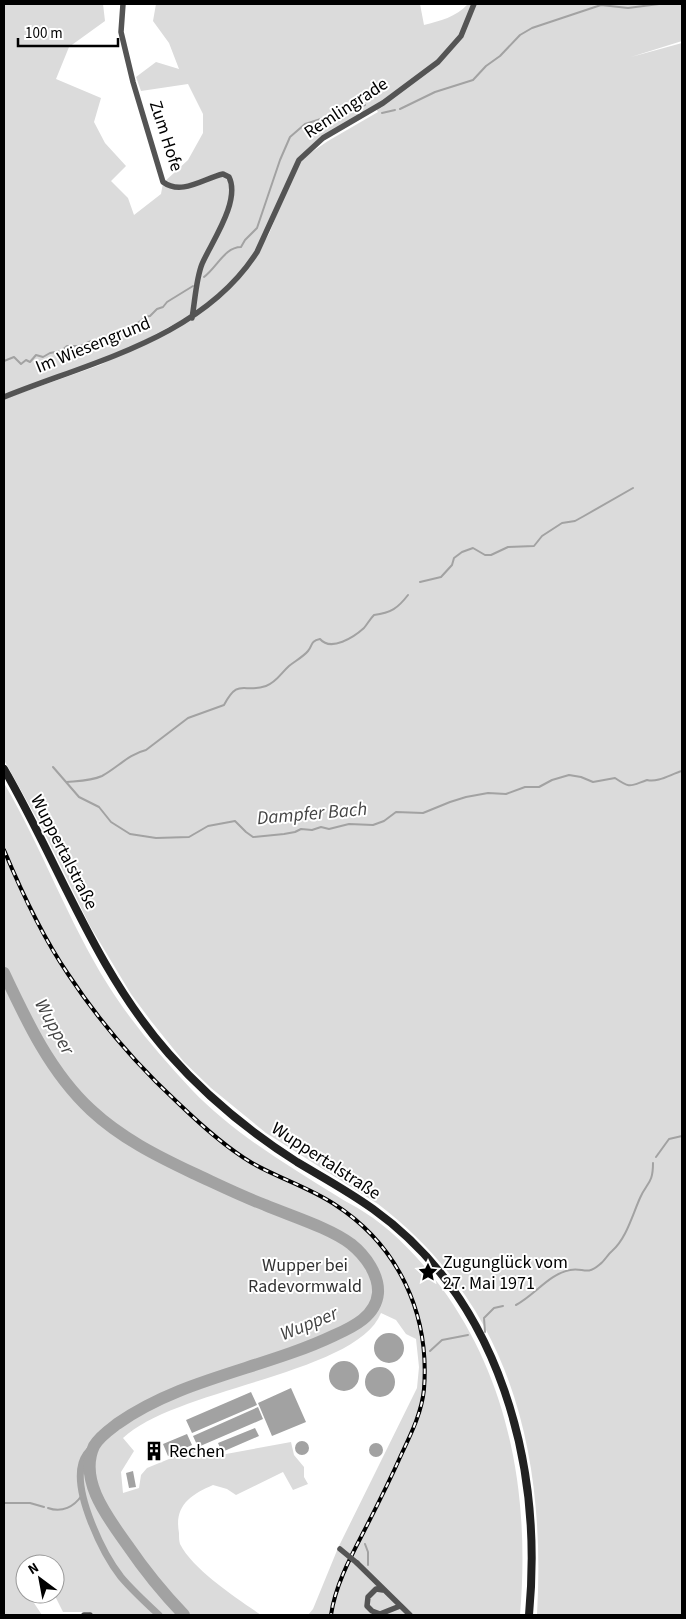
<svg xmlns="http://www.w3.org/2000/svg" width="686" height="1619" font-family="'Source Sans 3',sans-serif">
	<style>
		.green { fill: #dbdbdb; fill-rule: evenodd }
		.water { fill: #a2a2a2 }
		.lines { fill: none; stroke-linecap: round; stroke-linejoin: round }
		.stream { stroke: #a2a2a2; stroke-width: 2 }
		.canal { stroke: #a2a2a2; stroke-width: 7 }
		.river { stroke: #a2a2a2; stroke-width: 12 }
		.street { stroke: #545454; stroke-width: 5.5 }
		.secondary { stroke: #212121; stroke-width: 8 }
		.rail-casing { stroke: #000; stroke-width: 4 }
		.rail { stroke: #fff; stroke-width: 2; stroke-dasharray: 5.5; stroke-linecap: butt }
		.street-bridge { stroke: #545454; stroke-width: 5.5 }
		.labels { text-anchor: middle; dominant-baseline: central; stroke-width: 4; stroke-linejoin: round; paint-order: stroke }
		.street-label { font-size: 18px; fill: #000; stroke: #fff }
		.poi-label { font-size: 18px; fill: #000; stroke: #fff; text-anchor: start }
		.park-label { font-size: 18px; fill: #323232; stroke: #fff }
		.water-label { font-size: 19px; font-style: italic; fill: #434343; stroke: #fff }
	</style>
	<rect width="100%" height="100%" fill="#fff"/>
	<path class="green" d="M4,4h99l2,17 -36,26 -13,32 45,19 -7,24 11,21 21,23 -15,15 17,17 6,17 27,-21 2,-11 25,-23 15,-27v-19l-15,-30 -47,7 -5,-14 20,-15 23,7 -10,-26 -16,-22 3,-17h264l4,21c16,-4 32,-8 44,-21h214v37l-51,16 51,-14v1572h-145c9,-160 -25,-309 -159,-411l-112,-71 -55,-45 -27,-26 -33,-41 -20,-27 -41,-68 -48,-98 -38,-68v-361l96,-34 92,-46 16,-13 -82,44 -122,47zM376,109l2,3 -50,29 -25,17 -9,14 -25,62 -18,30 -23,23 29,-35 42,-92 40,-32z
		M4,783c38,65 64,138 104,202 24,38 53,72 84,105 41,43 95,75 145,106 9,6 18,10 27,16 30,19 56,47 77,75 70,95 89,212 79,328h-212l5,-6 25,-61 79,-160 2,-21 -3,-28 -10,-5 -10,-14 -15,-7c-24,61 -206,75 -258,125l11,13 -13,21 2,21 16,-5 2,-13 6,-7 44,-18 35,4 65,-12 3,13 10,12v10l4,7 -15,6 -10,-18 -47,23 -9,-6 -14,-4c-23,10 -39,21 -34,48 0,4 0,8 1,11 13,26 58,55 81,71h-165l-8,-3h-25l-9,-18h1v-30h-30v30h13l-6,6 10,15h-38z"/>
	<path class="water" d="M374 1348a15 15 0 1 1 30 0a15 15 0 1 1-30 0Z
		M329 1376a15 15 0 1 1 30 0a15 15 0 1 1-30 0Z
		M365 1382a15 15 0 1 1 30 0a15 15 0 1 1-30 0Z
		M291,1388l15,34 -34,14 -14,-33z
		M251,1392l6,13 -65,28 -6,-13z
		M258,1407l5,12 -65,28 -5,-11z
		M255,1428l4,8 -37,16 -4,-9z
		M187,1434l5,11 -24,11 -5,-12z
		M295 1448a7 7 0 1 1 14 0a7 7 0 1 1-14 0Z
		M369 1450a7 7 0 1 1 14 0a7 7 0 1 1-14 0Z
		M133,1471l3,16 -7,1 -3,-15z"/>
	<g class="lines">
		<path class="stream" d="M400,109l35,-17 38,-12 13,-14 14,-10 20,-21 12,-7 69,-23 27,3 31,-4
			M382,113l13,-3
			M204,277c13,-10 21,-30 37,-30l4,-7 12,-12 23,-68 10,-23 15,-13 60,-19
			M4,361l10,-4 7,7 5,-4 4,2 6,-7 7,2 7,-4 11,-2 6,-5h14l10,-5 16,-1 6,-3 3,-5 14,-4 12,-8 2,-3 6,-1 7,-7 6,-2 4,-5 26,-16
			M420,582l21,-5 11,-12 2,-7 8,-6 11,-4 12,7h6l17,-8 26,-1 8,-10 20,-13 13,-2 9,-5 49,-28
			M53,767l26,30 20,10 12,15 19,12 26,4 33,-1 19,-11 27,-5 11,11 7,5 31,-3 11,-2 6,-3 11,1 9,-3 8,2 20,-5 24,1 11,-4 12,-9 27,1 27,-11 16,-5 22,-4 18,1 19,-7h14l13,-7 17,-5 12,2 12,5 22,-4c16,11 15,8 32,2 11,3 24,-6 35,-9
			M67,782c11,-1 24,-1 35,-6 15,-8 27,-22 44,-26l42,-32 36,-13c15,-28 19,-11 42,-19 11,-4 15,-13 23,-20 6,-5 14,-9 19,-15 5,-6 2,-10 12,-12 11,13 34,-2 44,-11 4,-5 6,-9 10,-13 17,-2 24,-7 34,-20
			M656,1157l13,-18 13,-3
			M376,1303l4,2
			M516,1305c19,-10 33,-31 54,-35 13,-3 16,6 29,-5 6,-4 8,-10 13,-14 14,-12 20,-35 28,-53 7,-16 13,-14 13,-35
			M485,1332l-1,-14 10,-10 9,-2
			M430,1351l12,-11 26,-5
			M4,1503h26l14,4
			M48,1508c14,5 26,-1 34,-13
			M365,1544l3,8v13"/>
		<path class="canal" d="M95,1445c-6,5 -11,11 -13,18 -9,30 21,91 39,114 11,13 25,26 38,38"/>
		<path class="river" d="M4,973c23,49 47,100 87,137 30,28 66,46 102,63 24,11 48,23 72,32 26,11 65,23 86,39 15,12 28,31 27,49 -2,23 -25,34 -43,42 -71,34 -153,43 -218,89 -8,6 -18,13 -23,22 -16,35 15,73 34,100 17,25 35,47 56,69"/>
		<path class="street" d="M123,4l-2,28 12,50 30,100c19,14 41,-4 60,-8l6,3c12,24 -18,66 -27,87 -6,15 -7,37 -10,54
			M4,397c89,-36 198,-59 253,-145l42,-92 24,-22 60,-35 55,-41 23,-26 13,-32
			M357,1563l53,52
			M383,1590l-7,-1 -8,8 -1,9 5,5 8,3 20,-8
			M84,1615h6"/>
		<path class="secondary" d="M4,769c55,95 91,201 165,285 37,42 81,78 128,108 25,15 51,29 76,47 128,92 170,256 156,406"/>
		<defs>
			<path id="rail" d="M4,850c18,43 38,86 64,124 31,47 68,90 109,128 23,22 48,45 75,61 26,15 56,24 82,41 64,41 96,109 90,185 -2,22 -12,43 -22,64 -12,27 -26,55 -40,82 -13,25 -27,52 -31,80"/>
		</defs>
		<use href="#rail" class="rail-casing"/>
		<use href="#rail" class="rail"/>
		<path class="street-bridge" d="M340,1549l17,14"/>
	</g>
	<defs>
		<symbol id="sight-bare" viewBox="-9 -9 18 18"><path d="M0-6L1.8-2.2L6-1.7L2.9 1.2L3.7 5.4L0 3.3L-3.7 5.4L-2.9 1.2L-6-1.7L-1.8-2.2Z" fill="#000" stroke="#fff" stroke-width="2.5" paint-order="stroke"/></symbol>
		<symbol id="building-bare" viewBox="-9 -9 18 18"><path d="M-4-6H4V6H1V3H-1V6H-4ZM-2.5-4.3h1.7v1.8h-1.7ZM.8-4.3h1.7v1.8H.8ZM-2.5-1h1.7V.8h-1.7ZM.8-1h1.7V.8H.8Z" fill="#000" stroke="#fff" stroke-width="2.5" paint-order="stroke"/></symbol>
	</defs>
	<g fill-rule="evenodd">
		<use href="#sight-bare" x="414" y="1258" width="28" height="28"/>
		<use href="#building-bare" x="140" y="1437" width="28" height="28"/>
	</g>
	<g class="labels">
		<g class="street-label">
			<text transform="translate(346 108) rotate(-33)">Remlingrade</text>
			<text transform="translate(166 136) rotate(72)">Zum Hofe</text>
			<text transform="translate(93 345) rotate(-22)">Im Wiesengrund</text>
			<text transform="translate(64 852) rotate(63)">Wuppertalstraße</text>
			<text transform="translate(326 1161) rotate(33)">Wuppertalstraße</text>
		</g>
		<g class="poi-label">
			<text x="443" y="1262">Zugunglück vom<tspan x="443" dy="21">27. Mai 1971</tspan></text>
			<text x="169" y="1451">Rechen</text>
		</g>
		<g class="park-label">
			<text x="305" y="1265">Wupper bei<tspan x="305" dy="21">Radevormwald</tspan></text>
		</g>
		<g class="water-label">
			<text transform="translate(312 814) rotate(-5)">Dampfer Bach</text>
			<text transform="translate(54 1027) rotate(61)">Wupper</text>
			<text transform="translate(309 1324) rotate(-22)">Wupper</text>
		</g>
	</g>
	<rect width="686" height="1619" fill="none" stroke="#000000" stroke-width="10"/>
	<g transform="translate(40 1579) rotate(328)"><circle r="24" fill="#ffffff" stroke="#999999"/>
	<path d="M0-4L9 19L0 12L-9 19Z" fill="#000000"/>
	<text y="-8" font-size="14" font-weight="bold" text-anchor="middle" fill="#000000">N</text>
	</g>
	<path d="M18 38v8h100v-8" fill="none" stroke="#000000" stroke-width="2.5"/>
	<text x="25" y="38" font-size="15" fill="#000000" stroke="#ffffff" stroke-width="4" paint-order="stroke">100 m</text>
</svg>
